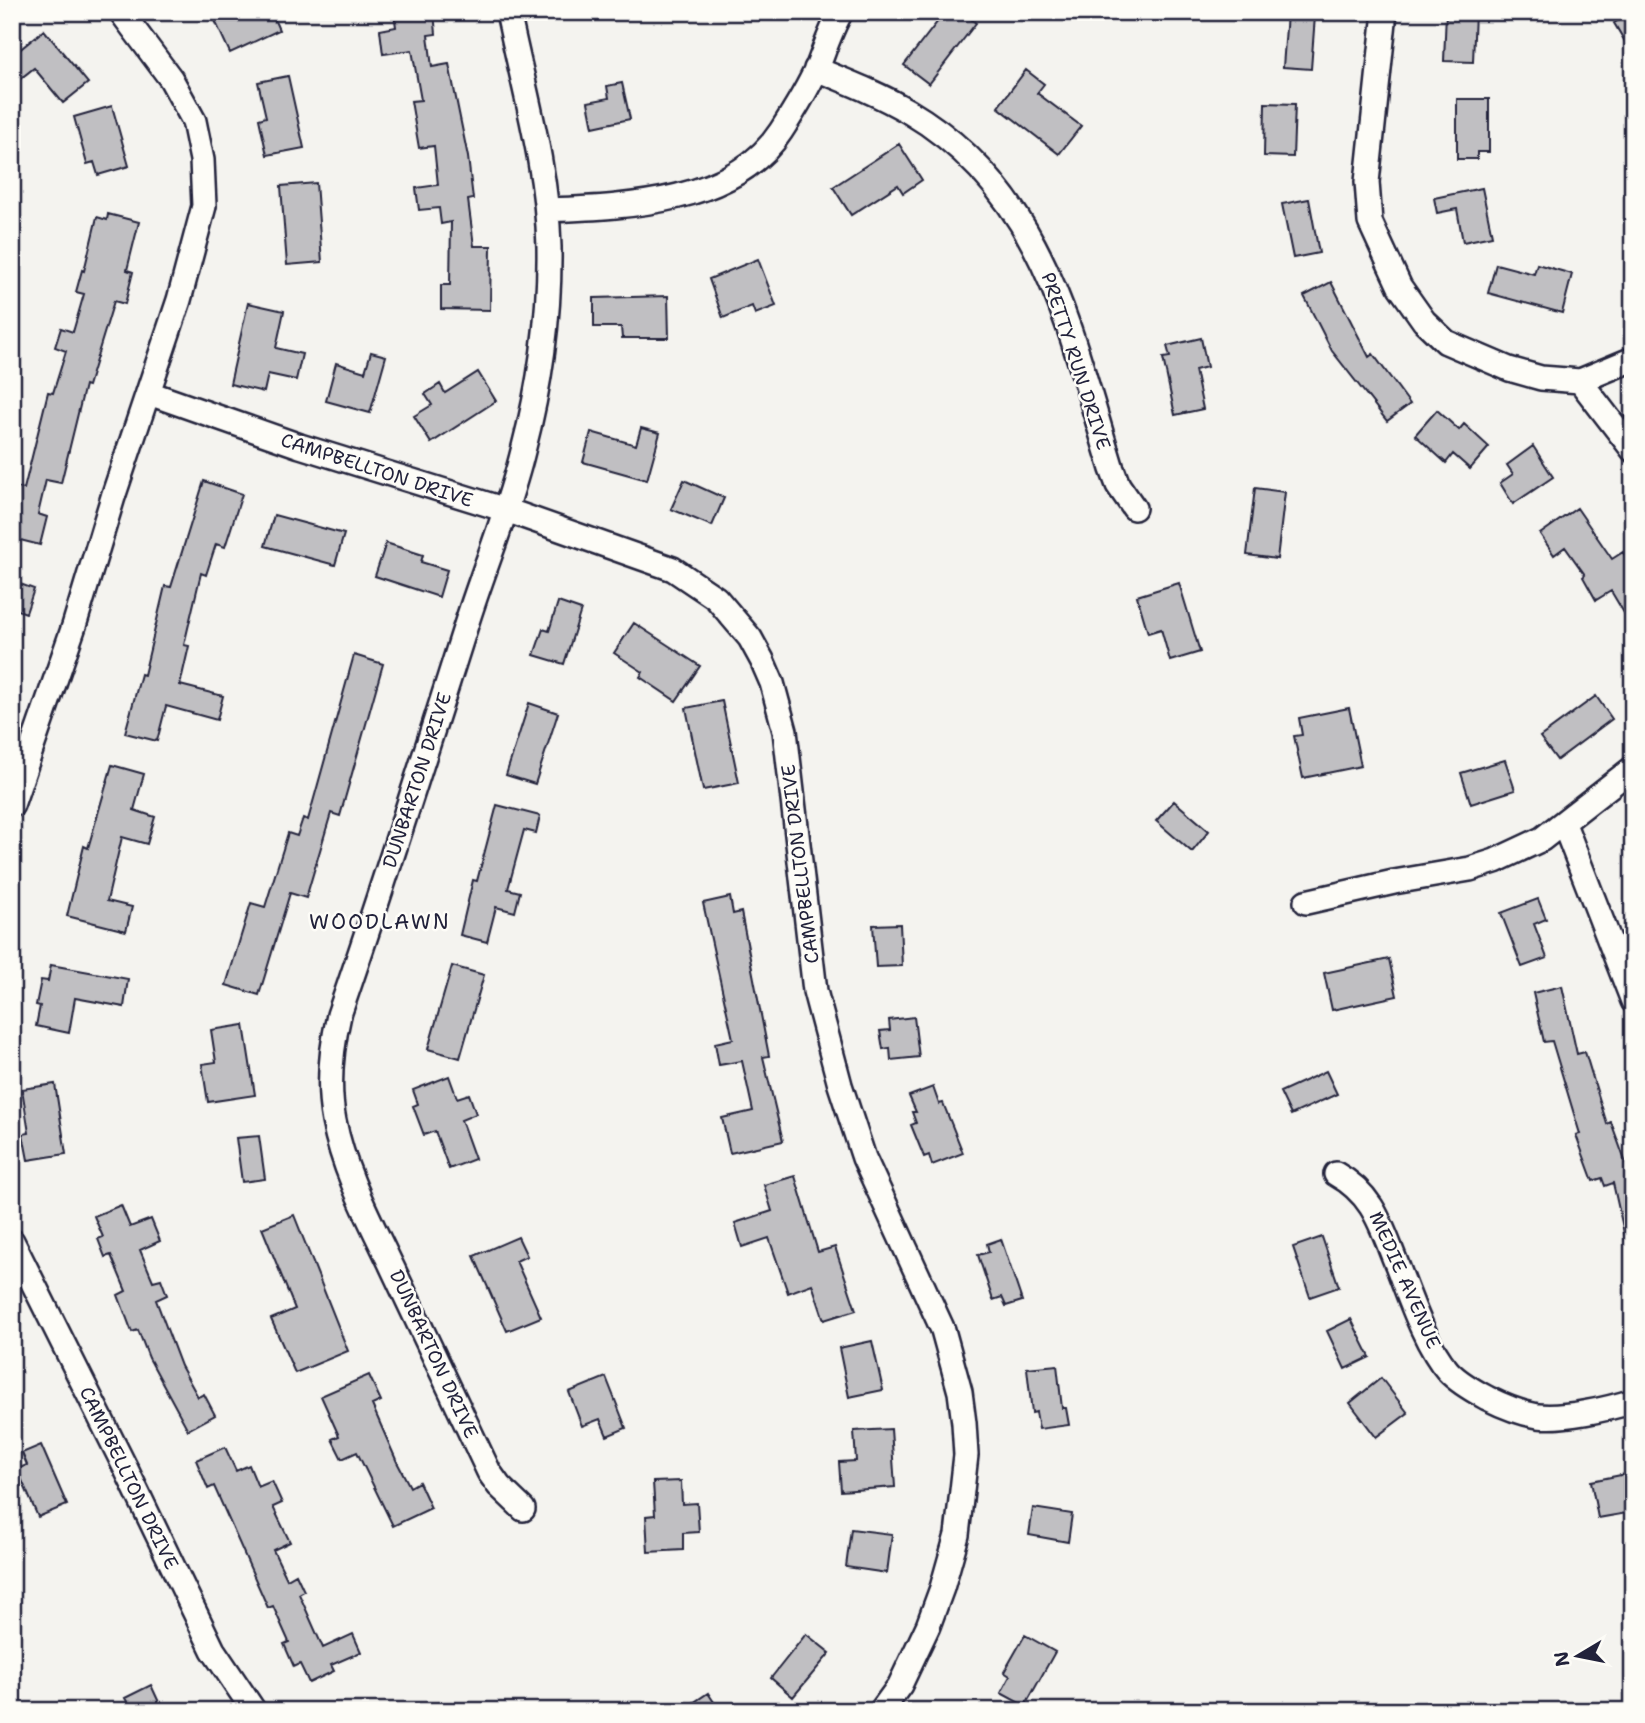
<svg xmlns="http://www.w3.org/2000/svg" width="1645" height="1723" font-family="'Shantell Sans',sans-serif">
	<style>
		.building { fill: #c0bfc2; stroke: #22223b; stroke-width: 2 }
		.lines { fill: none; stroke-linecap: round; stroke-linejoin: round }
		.minor-casing { stroke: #22223b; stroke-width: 28 }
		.minor { stroke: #fdfcf7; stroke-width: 23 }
		.labels { text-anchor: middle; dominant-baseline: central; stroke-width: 5; stroke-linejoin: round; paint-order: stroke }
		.street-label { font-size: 19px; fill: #22223b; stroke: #fdfcf7 }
		.neighbourhood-label { font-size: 21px; letter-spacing: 2px; fill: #22223b; stroke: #fdfcf7 }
	</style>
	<rect width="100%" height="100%" fill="#f4f3ef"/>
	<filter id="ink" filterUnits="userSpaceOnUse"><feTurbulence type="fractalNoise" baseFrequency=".0143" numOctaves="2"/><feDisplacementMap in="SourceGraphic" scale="14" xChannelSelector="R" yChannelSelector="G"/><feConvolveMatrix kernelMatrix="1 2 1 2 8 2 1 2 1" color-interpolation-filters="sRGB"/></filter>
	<g filter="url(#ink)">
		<path class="building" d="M211,12h60l8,18 -49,23z
			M394,12h40l2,22 -8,1 4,32 17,-3 19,93 5,42 -5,1 6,46h17l-1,64 -49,-1v-24h9l1,-63 -10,2 -2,-16 -20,2 -3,-22 22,-3 -4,-39 -15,2 -8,-47 10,-1 -9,-50 -29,4 -3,-24 16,-3z
			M945,12h17l14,11 -47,61 -25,-19z
			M1446,12h29l-2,50 -29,-1z
			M1633,12v43l-19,-32z
			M1287,14l28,2 -4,53 -28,-2z
			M44,30l44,53 -25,20 -29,-35 -14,11 -8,-10v-13z
			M1026,70l18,14 -7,9 44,33 -22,28 -61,-47z
			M288,76l16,72 -37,7 -8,-36 7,-2 -8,-35z
			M622,83l8,36 -37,8 -5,-25 21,-4 -2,-12z
			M1457,99h32v53h-12v7h-20z
			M1265,103l30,1 -2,53 -29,-1z
			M112,106l17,60 -31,9 -4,-13 -7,2 -13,-47z
			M899,144l23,36 -19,13 -5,-8 -47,30 -18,-28z
			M316,183l6,79 -35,3 -6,-79z
			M1482,188l10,48 -29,6 -6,-33 -20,4 -3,-15z
			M1309,199l10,54 -26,5 -11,-54z
			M108,214l31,8 -12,48 6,2 -8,32 -11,-3 -26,85 -3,-1 -24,98 -15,-3 -8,34 9,3 -7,28 -28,-7v-42l3,-9 9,2 24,-97 5,1 13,-42 -11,-4 6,-19 12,4 11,-38 -8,-2 6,-22 2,1 13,-54 10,3z
			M758,259l18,47 -21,8 -3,-8 -29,12 -14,-39z
			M1496,264l38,10 3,-10 35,10 -10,39 -74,-20z
			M1331,282l38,75 4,-3 37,50 -23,17 -55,-70 -28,-55z
			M668,296l1,42h-47l-1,-11h-27v-29z
			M248,303l36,8 -8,37 26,6 -6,26 -28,-6 -4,18 -34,-8z
			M1201,338l6,29 -12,3 8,39 -28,6 -12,-57 7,-1 -3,-11z
			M371,352l15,4 -16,57 -44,-12 10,-38 29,9z
			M478,372l18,29 -65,42 -17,-27 18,-11 -7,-11 15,-10 5,9z
			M1437,410l22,20 5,-6 25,23 -19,22 -17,-15 -7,9 -31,-28z
			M641,428l19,5 -13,47 -64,-18 8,-30 45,13z
			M1533,446l20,31 -40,27 -13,-21 13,-9 -6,-9z
			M684,480l40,18 -12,28 -41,-17z
			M204,481l38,13 -17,53 -9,-3 -10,31 -5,-2 -17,72 5,1 -9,39 43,11 -6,24 -51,-14 -9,35 -32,-8 16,-59 3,1 21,-89 6,1z
			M1255,488l30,4 -8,67 -30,-4z
			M1577,508l35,51 11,-7 10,17v59l-22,-37 -15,9 -13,-23 2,-2 -20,-28 -11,8 -14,-21z
			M274,515l70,19 -9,31 -70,-19z
			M386,543l37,12 -2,7 26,8 -8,27 -64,-21z
			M12,581l22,8 -8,24 -14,-5z
			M1179,583l21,69 -30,9 -9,-32 -13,4 -11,-37z
			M558,602l23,8 -17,54 -30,-9 9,-26 6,2z
			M634,623l66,43 -24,35 -36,-24 3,-5 -29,-19z
			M354,655l29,9 -43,152 -9,-3 -25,85 -16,-5 -31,102 -33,-10 25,-82 14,4 23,-74 9,3 6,-18 5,2z
			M1596,696l16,23 -55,41 -17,-23z
			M722,701l17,82 -36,7 -17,-82z
			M529,703l29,10 -23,71 -29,-9z
			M1349,708l12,58 -58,12 -9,-42 8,-1 -3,-17z
			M1505,760l10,30 -44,14 -10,-31z
			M112,765l32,9 -10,36 21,7 -8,27 -25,-7 -15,64 25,6 -6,24 -59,-15 17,-70 4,2z
			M1174,801l35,30 -17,21 -36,-31z
			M497,805l43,11 -4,17 -12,-3 -16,59 12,3 -5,20 -19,-5 -9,35 -27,-7 13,-55 4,1z
			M730,897l3,17 8,-2 28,144 -6,1 20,84 -53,12 -8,-35 31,-7 -11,-50 -23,4 -4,-22 18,-4 -30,-136z
			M1538,899l8,20 -12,5 13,34 -25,9 -21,-54z
			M900,924l2,42 -26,1 -3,-42z
			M1389,959l8,37 -65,14 -8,-37z
			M51,965l77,14 -4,28 -49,-9 -6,35 -33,-7 4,-20 -4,-1 5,-25 7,1z
			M452,966l32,9 -24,83 -32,-9z
			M1562,986l15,68 8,-2 22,72 4,-2 22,61v58h-7l-13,-58 -8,3 -3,-8 -9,3 -17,-46 4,-1 -28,-93 -8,1 -11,-49z
			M914,1017l5,40 -28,3 -1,-12 -7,1 -3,-18 10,-1 -1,-10z
			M244,1025l11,70 -47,7 -6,-38 14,-2 -5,-32z
			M1326,1071l11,23 -46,21 -11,-23z
			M449,1076l8,22 12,-4 7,20 -15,6 14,39 -26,10 -14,-38 -11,4 -11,-29 5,-2 -5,-14z
			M55,1084l11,70 -38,6 -5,-26 6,-1 -7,-44z
			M933,1087l6,17 4,-1 20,50 -31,12 -3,-10 -5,2 -13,-32 5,-2 -4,-11h4l-7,-16z
			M259,1136l6,43 -23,3 -6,-44z
			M795,1176l23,76 17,-5 21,63 -32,10 -12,-36 -24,9 -19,-55 -27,9 -7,-24 37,-12 -8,-26z
			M121,1205l9,22 21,-8 9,22 -20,9 13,31 8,-2 6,16 -11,5 25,66 17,31 6,-3 11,21 -27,15 -39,-72 -11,-28 -6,2 -14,-37 8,-4 -15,-36 -6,2 -7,-18 5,-2 -9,-21z
			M294,1215l54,136 -53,22 -24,-54 24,-10 -33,-81z
			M518,1237l9,19 -11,5 25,56 -34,14 -33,-75z
			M1322,1237l17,50 -29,10 -17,-50z
			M1001,1239l21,62 -16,5 -4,-9 -9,3 -15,-45 11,-3 -2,-8z
			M1351,1319l19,38 -25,12 -18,-38z
			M872,1341l11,49 -34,7 -10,-49z
			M1057,1365l5,43h4l3,17 -30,4 -3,-17 -4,1 -5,-45z
			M369,1375l12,26 -9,4 25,57 13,25 9,-5 12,26 -38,18 -36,-74 -15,7 -10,-20 7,-3 -18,-40z
			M606,1377l20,51 -19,8 -7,-17 -18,7 -13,-34z
			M1381,1378l27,35 -32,24 -26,-34z
			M891,1429l4,58 -54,4 -2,-29 17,-1 -2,-30z
			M41,1445l26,60 -29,12 -21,-48 10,-4 -5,-12z
			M225,1447l11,24 13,-6 9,22 14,-6 10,22 -9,4 17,35 -17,8 14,29 9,-5 8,17 -5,3 24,54 30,-14 8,18 -30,13 3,6 -25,12 -9,-19 -6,3 -10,-23 5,-2 -16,-36 -5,2 -54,-122 -6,3 -12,-29z
			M1626,1474l7,38 -35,6 -7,-37z
			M681,1481l1,23 15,-1 2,29 -16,1v17l-35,2 -2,-36 9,-1 -2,-33z
			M1033,1508l39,6 -4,28 -39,-7z
			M851,1529l41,5 -5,39 -41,-6z
			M806,1634l24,19 -37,44 -22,-19z
			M1025,1635l30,17 -30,54 -24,-13 9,-17 -6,-4z
			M151,1685l12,26h-31l-7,-13z
			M708,1693l12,18h-39z"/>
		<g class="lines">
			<defs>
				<path id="minor" d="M508,12c16,78 39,154 41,235 1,67 -9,139 -26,204 -14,58 -38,114 -56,171 -42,132 -83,263 -128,393 -8,35 -12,70 -5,106 10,52 37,101 59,148 32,68 64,135 96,203l10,14 24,23
					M1385,12l-18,170 3,40 30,65 24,34 22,21 63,27 32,9 39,3 53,-22
					M816,69c32,13 63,25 92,42 136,80 161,219 204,358l6,16 16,23
					M547,210c77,-3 187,-6 234,-79 13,-20 27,-43 37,-65 7,-18 13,-37 23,-54
					M1580,381l53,69
					M149,393l151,53 206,64 167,59 43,29 34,40 12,22 10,23 13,48 30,260 25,94 24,73 79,172 17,62 4,31 2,32 -9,80 -15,53 -14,38 -28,59 -19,26
					M12,805l62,-179 39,-129 66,-197 25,-94 -2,-46 -8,-39 -23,-42 -50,-67
					M1564,824l69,177
					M1306,902l88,-20 76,-13 25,-8 47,-22 91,-71
					M1336,1174c38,21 45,52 61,91 12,31 29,81 51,106 10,11 26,20 39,27 16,8 33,15 51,18 25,3 70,-7 95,-15
					M12,1241l113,226 88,183 41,61"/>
			</defs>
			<use href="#minor" class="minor-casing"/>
			<use href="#minor" class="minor"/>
		</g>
	</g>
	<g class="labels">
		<g class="street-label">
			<text transform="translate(1076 361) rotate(72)">PRETTY RUN DRIVE</text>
			<text transform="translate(377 470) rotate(18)">CAMPBELLTON DRIVE</text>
			<text transform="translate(417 780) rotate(-72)">DUNBARTON DRIVE</text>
			<text transform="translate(800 864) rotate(-97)">CAMPBELLTON DRIVE</text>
			<text transform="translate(1405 1280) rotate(66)">MEDIE AVENUE</text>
			<text transform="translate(434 1354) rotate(65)">DUNBARTON DRIVE</text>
			<text transform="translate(129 1478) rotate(64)">CAMPBELLTON DRIVE</text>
		</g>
		<g class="neighbourhood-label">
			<text x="380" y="922">WOODLAWN</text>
		</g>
	</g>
	<rect width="1645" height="1723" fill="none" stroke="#fdfcf7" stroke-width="42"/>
	<rect x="21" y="21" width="1603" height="1681" fill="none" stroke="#22223b" stroke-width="2.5" filter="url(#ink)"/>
	<g transform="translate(1578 1656) rotate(260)" stroke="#fdfcf7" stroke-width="5" paint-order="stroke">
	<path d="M0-5L12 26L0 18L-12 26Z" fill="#22223b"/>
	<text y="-10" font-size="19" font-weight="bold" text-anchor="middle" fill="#22223b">N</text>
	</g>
</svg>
